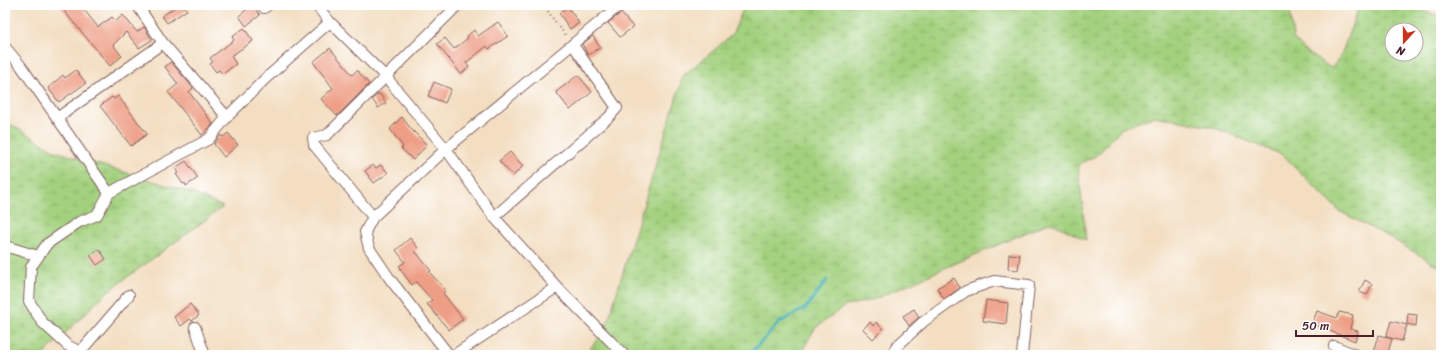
<svg xmlns="http://www.w3.org/2000/svg" width="1446" height="360" font-family="Sriracha,sans-serif">
	<style>
		.wetland { fill: url(#wetland-marsh); stroke: #767854; fill-rule: evenodd }
		.lines { fill: none; stroke-linecap: round; stroke-linejoin: round }
		.stream { stroke: #3cadb8; stroke-width: 3 }
		.building { fill: #ee9e85 }
		.street-casing { stroke: #856260; stroke-width: 12 }
		.path { stroke: #856260; stroke-width: 2; stroke-dasharray: 1 3; stroke-linecap: butt }
		.street { stroke: #fff; stroke-width: 10 }
	</style>
	<defs>
		<pattern id="wetland-marsh" width="20" height="14" patternUnits="userSpaceOnUse"><rect width="20" height="14" fill="#a3d17e"/><path d="M1 5h8M5 5V1M11 12h8M15 12V8" fill="none" stroke="#8eb36d"/></pattern>
	</defs>
	<rect width="100%" height="100%" fill="#fff"/>
	<filter id="ink" filterUnits="userSpaceOnUse"><feTurbulence type="fractalNoise" baseFrequency=".025" numOctaves="2"/><feDisplacementMap in="SourceGraphic" scale="8" xChannelSelector="R" yChannelSelector="G"/><feConvolveMatrix kernelMatrix="1 2 1 2 8 2 1 2 1" color-interpolation-filters="sRGB"/></filter>
	<filter id="wash" filterUnits="userSpaceOnUse"><feTurbulence type="fractalNoise" baseFrequency=".012" numOctaves="4" result="noise"/><feDisplacementMap in="SourceGraphic" scale="16" xChannelSelector="R" yChannelSelector="G"/><feGaussianBlur stdDeviation="0.9" result="paint"/><feColorMatrix in="noise" values="0 0 0 0 0 0 0 0 0 0 0 0 0 0 0 0 0 1.4 0 .05"/><feComposite in="paint" operator="in"/></filter>
	<g filter="url(#wash)">
		<rect width="100%" height="100%" fill="#f3dec1"/>
		<path class="wetland" d="M745,5h536l9,6 3,27 12,13 26,17 9,-10 17,-47 6,-6h37l41,11v252l-52,-31 -50,-26 -56,-56 -71,-28 -57,-11 -33,12 -25,27 -19,10 8,75 -36,-18 -178,78 -27,6 -30,22 -15,27h-216l21,-24 78,-255 49,-41zM1392,30h24v24h-24z
			M5,121l50,30 137,42 31,14 -116,85 -64,63h-38z"/>
		<g class="lines">
			<path class="stream" d="M749,355l31,-33 26,-14 21,-28"/>
		</g>
		<g id="blocks">
			<path class="building" d="M59,5h21l18,22 14,-10 4,4 7,-6 14,17 7,-5 8,13 -13,8 -13,-16 -13,13 9,11 -12,10z
				M178,5h5l4,5 -20,13 -5,-7z
				M252,5l8,10 -14,11 -7,-10z
				M568,7l11,16 -9,6 -11,-16z
				M621,13l12,14 -13,10 -12,-14z
				M498,22l10,14 -19,13 -2,-3 -21,17 3,4 -8,7 -24,-30 8,-6 9,11 14,-11 -1,-2 7,-6 4,6z
				M244,28l9,13 -22,15 5,8 -13,10 -4,-4 -3,2 -6,-8 3,-2 -3,-4 24,-18 -2,-3z
				M593,36l7,12 -12,7 -6,-11z
				M330,48l22,27 5,-5 12,14 -32,32 -16,-17 12,-11 -20,-26z
				M171,62l22,26 -4,4 24,32 -11,11 -34,-43 10,-8 -13,-17z
				M76,70l10,13 -27,19 -11,-14 15,-13 2,3z
				M578,75l14,17 -22,18 -14,-18z
				M434,82l17,7 -6,14 -17,-7z
				M378,94h2l6,9 -8,5 -6,-9z
				M118,96l29,38 -16,12 -31,-40 12,-9 2,2z
				M402,117l9,12 16,16 -14,15 -12,-12 2,-1 -13,-18z
				M228,133l10,12 -14,12 -10,-13 7,-9 2,2z
				M510,152l13,14 -10,10 -14,-15z
				M186,161l12,17 -12,8 -1,-3 -2,1 -7,-10 2,-1 -3,-5z
				M373,165l3,3 5,-3 7,8 -14,10 -9,-12z
				M410,238l8,10 -3,3 16,20 -2,1 17,18 -3,3 20,26 -14,11 -22,-26 5,-4 -16,-18 -4,3 -12,-16 1,-1 -2,-2 6,-4 -9,-12z
				M99,249l7,10 -9,6 -7,-10z
				M1009,254l11,1 -2,15 -10,-1z
				M954,278l6,10 -16,11 -7,-11z
				M1365,280l7,4 -5,11 -8,-3z
				M986,300l22,3 -2,21 -23,-3z
				M190,304l9,11 -7,6 -2,-2 -9,7 -7,-9z
				M914,309l5,8 -10,9 -6,-10z
				M1317,311l20,7 2,-6 14,3 -3,14 8,2 -3,10 -43,-17z
				M1408,314l9,1 -1,11 -9,-2z
				M1391,321l16,4 -5,16 -16,-4z
				M870,322l3,4 3,-4 7,7 -10,10 -10,-10z
				M1379,335l13,4 -4,13 -5,-1 -1,4h-9z"/>
		</g>
	</g>
	<g filter="url(#ink)">
		<use href="#blocks" fill-opacity="0" stroke="#856260" stroke-width="1"/>
		<g class="lines">
			<defs>
				<path id="street" d="M137,5l26,38 64,74
					M316,5l14,17 56,55 60,72 48,68 63,70 67,68
					M264,8l4,-3
					M5,47l16,19 88,127
					M57,118l106,-75
					M373,217l73,-68 174,-144
					M494,217l115,-100 8,-9 -44,-63
					M5,244l3,3 30,9
					M195,327l9,26 -2,2
					M1334,346l22,9
					M80,352l49,-57
					M81,355l-1,-3 -13,-7 -25,-23 -13,-21 2,-34 16,-23 32,-22 18,-7 12,-22 100,-54 18,-22 38,-38 65,-57
					M449,355l-59,-76 -21,-31 -4,-16 8,-15 -59,-72 -1,-7 14,-3 131,-130
					M454,355l103,-68
					M892,355l4,-8 27,-25 43,-31 28,-10 35,4 -7,70"/>
			</defs>
			<use href="#street" class="street-casing"/>
			<path class="path" d="M543,5l24,32
				M5,168l6,8"/>
			<use href="#street" class="street"/>
		</g>
	</g>
	<rect width="1446" height="360" fill="none" stroke="#fff" stroke-width="20"/>
	<g transform="translate(1404 42) rotate(201)"><circle r="19" fill="#ffffff" stroke="#b7a5aa"/>
	<path d="M0-3L7 15L0 10L-7 15Z" fill="#c8321e"/>
	<text y="-6" font-size="11" font-weight="bold" text-anchor="middle" fill="#4a1f2b">N</text>
	</g>
	<path d="M1296 330v6h77v-6" fill="none" stroke="#4a1f2b" stroke-width="2"/>
	<text x="1302" y="330" font-size="12" fill="#4a1f2b" stroke="#ffffff" stroke-width="3" paint-order="stroke">50 m</text>
</svg>
